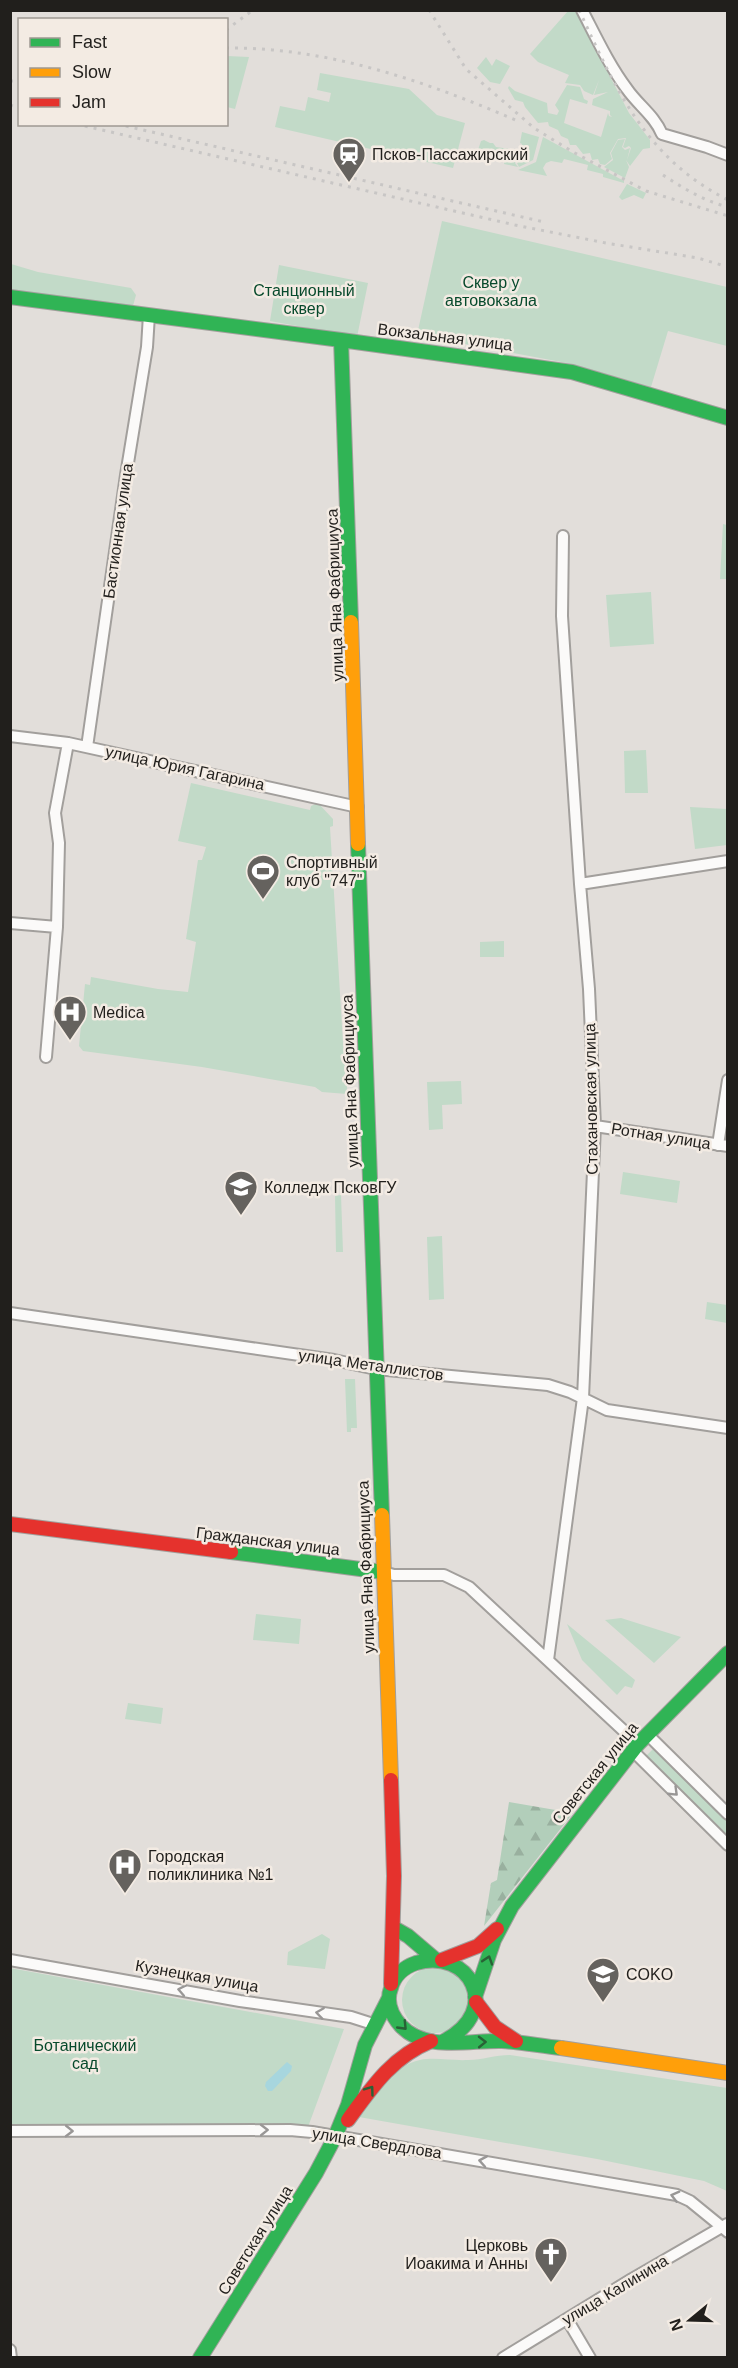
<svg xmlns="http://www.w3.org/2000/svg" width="738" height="2368" font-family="Helvetica,sans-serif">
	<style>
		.green { fill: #c2dac8 }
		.forest { fill: url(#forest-firs) }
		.water { fill: #a7d6de }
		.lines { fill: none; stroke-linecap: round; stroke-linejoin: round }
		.street-casing { stroke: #a29f9c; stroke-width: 14 }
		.fast-casing { stroke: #a29f9c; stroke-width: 16 }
		.slow-casing { stroke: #a29f9c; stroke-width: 16 }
		.jam-casing { stroke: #a29f9c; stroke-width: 16 }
		.street { stroke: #fbfaf9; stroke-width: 10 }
		.fast { stroke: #30b455; stroke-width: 14 }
		.slow { stroke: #ff9f0a; stroke-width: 14 }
		.jam { stroke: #e5322d; stroke-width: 14 }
		.rail { stroke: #c8c6c5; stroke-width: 3; stroke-dasharray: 3 6; stroke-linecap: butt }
		.oneway { stroke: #999796 }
		.oneway2 { stroke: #286236 }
		.labels { text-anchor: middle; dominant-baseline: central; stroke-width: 5; stroke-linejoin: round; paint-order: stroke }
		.poi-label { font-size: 16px; fill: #211f1c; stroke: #f3ebe3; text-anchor: start }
		.park-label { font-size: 16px; fill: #074a2c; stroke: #f3ebe3 }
		.street-label { font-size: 16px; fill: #211f1c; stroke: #f3ebe3 }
	</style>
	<defs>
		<pattern id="forest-firs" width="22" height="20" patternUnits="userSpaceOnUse" patternTransform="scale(1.5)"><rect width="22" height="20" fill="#b2ceba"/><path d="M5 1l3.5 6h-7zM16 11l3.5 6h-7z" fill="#99b09f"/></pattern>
	</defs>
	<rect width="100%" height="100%" fill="#e2deda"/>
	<path class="green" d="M568,11h8l53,102 21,27v8l-7,1 -13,17 -4,-6 3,7 -4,11 -21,-11 9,-7 -2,-7 7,-13 7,-1 -3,8 3,3 5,-2 -3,12 4,-12 -2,-2 -4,2 -2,-1 3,-9 -8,1 -8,14 2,6 -7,6 -5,-1 -2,-5 -6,1 -2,-7 -7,1 -7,-9h-6l-2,-6 -7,-3 -3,-6 -9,-4 -1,-4 -10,1 -13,-16 -2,-5 -8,-2 -7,-12 1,-2 6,5 32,12 1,10 9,2 2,-4 -4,-6 12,-20 13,2 4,12 4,2 -1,3 -17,-5 -6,24 37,14 7,-24 1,3 3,1 -2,-2v-4l-18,-6 1,-6 15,-7 -14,3 5,-15 -6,15 -9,-4 -4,-6 -15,-2 4,-8 -31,-13 -8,-8z
		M227,56l22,1 -14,52 -8,-2z
		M486,57l6,9 4,-7 14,7 -10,18 -10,-2 -13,-14z
		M320,73l89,16 28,26 28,8 -12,45 -178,-41 5,-21 25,5 3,-14 21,5 2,-9 -14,-3z
		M522,132l17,5 -6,23 -14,7 -2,-4 7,-7 -3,-5 1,-7 -2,-1z
		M543,137l81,44v2l-21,-6v-3l-16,-4 1,-5 -24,-6 -2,4 -11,-2 -5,2 -3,5 4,8 -29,-6 18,-8z
		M484,140l6,3h3l3,4 14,2 7,10 -2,4 3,4 -14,-3 1,-5 -28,-6 4,-12z
		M627,184l19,9 -3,6 -9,-4 -12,5 -3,-3z
		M442,221l285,66v59l-59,-15 -17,56 -79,-23 -155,-29z
		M11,264l27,8 93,16 5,7 -3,11 -122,-16z
		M279,265l89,18 -11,54 -87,-16z
		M723,524l4,1v54h-7z
		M651,592l3,52 -44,3 -4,-52z
		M646,750l2,43h-23l-1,-42z
		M191,783l119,27 1,-4 7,-3 15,16v7l-3,1 14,233 3,5v29l-25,-2 -7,-5 -113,-20 -119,-16 -4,-5 6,-62 5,1 1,-8 67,12 30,3 8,-50 -10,-3 12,-79h4l4,-13 -28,-6z
		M690,807l37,2v36l-32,4z
		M504,941v16h-24v-15z
		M461,1081l1,23 -20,1 1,24 -14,1 -2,-48z
		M623,1172l57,9 -3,22 -57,-9z
		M341,1195l2,57h-7l-1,-56z
		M442,1236l2,63 -15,1 -2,-63z
		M707,1302l20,3v18l-22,-4z
		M345,1379h10l2,49h-6v4h-4z
		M256,1614l45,5 -2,25 -46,-4z
		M621,1618l60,19 -27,26 -49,-43z
		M567,1624l68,56 -3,8 -7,-2 -8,9 -35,-35z
		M128,1703l35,5 -2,16 -36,-5z
		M655,1747l72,72v21l-83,-82z
		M322,1934l8,5 -5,30 -38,-4 1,-13z
		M402 2000a33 33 0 1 1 66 0a33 33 0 1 1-66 0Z
		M10,1968l334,61 -36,98 -297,-2z
		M510,2055l217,33v103l-23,-10 -107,-22 -238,-42c15,-21 35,-52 61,-57 15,-3 33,1 48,0 14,0 27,-5 42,-5z"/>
	<path class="forest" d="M509,1802l64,11 -89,113 7,-43 6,-3z"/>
	<path class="water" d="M287,2062l5,4 -1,5 -19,20h-4l-3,-5 1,-4z"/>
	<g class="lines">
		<defs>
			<path id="street" d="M582,10c14,27 27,55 45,79 11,16 27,26 35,45l45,13 21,8
				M10,736l58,7 290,64
				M87,747l39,-272 21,-128 2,-32
				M580,884l148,-23
				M10,923l47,4
				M46,1057l11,-130 2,-84 -4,-30 13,-70
				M595,1126l133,20
				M718,1145l10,-65
				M10,1313l324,47 42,9 172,16 22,7 37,18 121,18
				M383,1572l11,3h50l25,12 169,157
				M548,1660l35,-262 12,-272 -6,-137 -9,-105 -18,-268 1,-80
				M647,1734l81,80
				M633,1751l95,94
				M10,1960l230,41 111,16 25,8
				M10,2131l280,-1 22,2 365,63 13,6 38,31
				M567,2319l23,39
				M10,2350l1,8
				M503,2358l129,-79 95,-55"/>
			<path id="fast" d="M10,297l331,43 10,282
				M341,340l231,32 156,46
				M358,844l24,671
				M231,1552l152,20
				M394,1928l14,8 27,23
				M475,1997l19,-57 18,-34 126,-162 90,-91
				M444,2041c60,-31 25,-94 -28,-78 -12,4 -22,13 -25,25 -5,13 0,27 10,38 24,26 69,14 101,15 19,1 39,5 59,7
				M200,2358l116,-185 19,-36 13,-32 17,-60 24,-47"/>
			<path id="slow" d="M351,622l7,222
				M382,1515l9,265
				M561,2048l167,25"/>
			<path id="jam" d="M10,1524l221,28
				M391,1780l3,96 -3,108
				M442,1960l36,-14 19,-17
				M476,2002l19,25 21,14
				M348,2120c24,-33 44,-63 83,-79"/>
		</defs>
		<use href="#street" class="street-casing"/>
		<use href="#fast" class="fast-casing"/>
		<use href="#slow" class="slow-casing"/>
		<use href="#jam" class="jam-casing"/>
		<use href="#street" class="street"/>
		<use href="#fast" class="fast"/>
		<use href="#slow" class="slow"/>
		<use href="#jam" class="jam"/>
		<path class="rail" d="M429,10l37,59 68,59 39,24 73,39 82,25
			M579,10c37,79 66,148 149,190
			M226,30l27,-20
			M226,48c102,-1 202,34 294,74
			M10,81h10
			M10,105l10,3
			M76,124l439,101 91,18 92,15 30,9
			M117,124l427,98
			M663,175c20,13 41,26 65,32"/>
	</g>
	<defs><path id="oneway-chevron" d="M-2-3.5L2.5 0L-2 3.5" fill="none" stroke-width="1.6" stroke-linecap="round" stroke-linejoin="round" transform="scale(1.5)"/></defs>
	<g class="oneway">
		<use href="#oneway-chevron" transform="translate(674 1792) rotate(44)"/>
		<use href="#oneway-chevron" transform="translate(182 1990) rotate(-169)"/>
		<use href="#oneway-chevron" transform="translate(320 2013) rotate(-172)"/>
		<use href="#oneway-chevron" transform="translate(264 2130) rotate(-1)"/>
		<use href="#oneway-chevron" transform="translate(69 2131) rotate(1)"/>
		<use href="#oneway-chevron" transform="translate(483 2161) rotate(-170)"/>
		<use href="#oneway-chevron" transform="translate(675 2196) rotate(-165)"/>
	</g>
	<g class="oneway2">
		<use href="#oneway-chevron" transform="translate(488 1960) rotate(-72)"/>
		<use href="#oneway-chevron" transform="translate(403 2026) rotate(46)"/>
		<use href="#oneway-chevron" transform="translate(482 2042) rotate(-1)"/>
		<use href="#oneway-chevron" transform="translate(370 2090) rotate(-54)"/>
	</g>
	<defs>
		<symbol id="station-pin" viewBox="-11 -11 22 30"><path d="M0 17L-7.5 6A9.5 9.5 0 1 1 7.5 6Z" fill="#65625e" stroke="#f3ebe3"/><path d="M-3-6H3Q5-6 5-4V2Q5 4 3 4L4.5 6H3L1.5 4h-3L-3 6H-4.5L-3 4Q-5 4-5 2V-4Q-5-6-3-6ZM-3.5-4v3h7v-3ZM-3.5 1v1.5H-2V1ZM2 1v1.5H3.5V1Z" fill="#fff"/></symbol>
		<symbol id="stadium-pin" viewBox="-11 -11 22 30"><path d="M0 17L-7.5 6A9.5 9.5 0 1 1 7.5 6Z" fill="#65625e" stroke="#f3ebe3"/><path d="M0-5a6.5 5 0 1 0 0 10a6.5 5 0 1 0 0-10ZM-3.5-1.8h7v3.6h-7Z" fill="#fff"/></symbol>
		<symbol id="hospital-pin" viewBox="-11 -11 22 30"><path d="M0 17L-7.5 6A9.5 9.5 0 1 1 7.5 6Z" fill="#65625e" stroke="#f3ebe3"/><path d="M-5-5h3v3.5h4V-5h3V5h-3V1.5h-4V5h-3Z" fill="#fff"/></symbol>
		<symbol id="university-pin" viewBox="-11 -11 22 30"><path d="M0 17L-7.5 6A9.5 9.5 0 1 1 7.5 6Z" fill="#65625e" stroke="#f3ebe3"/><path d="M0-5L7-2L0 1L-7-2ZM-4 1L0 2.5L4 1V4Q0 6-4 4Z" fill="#fff"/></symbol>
		<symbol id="church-pin" viewBox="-11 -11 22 30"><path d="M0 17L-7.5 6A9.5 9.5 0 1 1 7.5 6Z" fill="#65625e" stroke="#f3ebe3"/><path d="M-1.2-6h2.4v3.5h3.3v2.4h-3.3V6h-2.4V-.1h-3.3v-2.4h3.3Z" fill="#fff"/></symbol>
	</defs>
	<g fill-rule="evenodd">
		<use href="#station-pin" x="330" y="135" width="38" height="52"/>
		<use href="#stadium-pin" x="244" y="852" width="38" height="52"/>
		<use href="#hospital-pin" x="51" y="993" width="38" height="52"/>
		<use href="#university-pin" x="222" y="1168" width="38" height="52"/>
		<use href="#hospital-pin" x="106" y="1846" width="38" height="52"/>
		<use href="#university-pin" x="584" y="1955" width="38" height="52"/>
		<use href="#church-pin" x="532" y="2235" width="38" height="52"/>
	</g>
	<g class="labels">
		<g class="poi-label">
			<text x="372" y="154">Псков-Пассажирский</text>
			<text x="286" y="862">Спортивный<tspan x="286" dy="18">клуб "747"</tspan></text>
			<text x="93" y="1012">Medica</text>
			<text x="264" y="1187">Колледж ПсковГУ</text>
			<text x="148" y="1856">Городская<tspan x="148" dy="18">поликлиника №1</tspan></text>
			<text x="626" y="1974">COKO</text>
			<text x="528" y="2245" text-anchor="end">Церковь<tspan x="528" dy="18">Иоакима и Анны</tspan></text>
		</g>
		<g class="park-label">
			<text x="491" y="282">Сквер у<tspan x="491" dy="18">автовокзала</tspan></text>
			<text x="304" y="290">Станционный<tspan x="304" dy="18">сквер</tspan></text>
			<text x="85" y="2045">Ботанический<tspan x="85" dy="18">сад</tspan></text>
		</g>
		<g class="street-label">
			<text transform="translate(445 337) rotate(7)">Вокзальная улица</text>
			<text transform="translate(118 531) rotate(-82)">Бастионная улица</text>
			<text transform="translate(335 595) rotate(-92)">улица Яна Фабрициуса</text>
			<text transform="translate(185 768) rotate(12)">улица Юрия Гагарина</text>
			<text transform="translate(350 1081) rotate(-92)">улица Яна Фабрициуса</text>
			<text transform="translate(591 1099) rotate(-91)">Стахановская улица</text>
			<text transform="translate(661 1136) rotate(9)">Ротная улица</text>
			<text transform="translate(371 1365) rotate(8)">улица Металлистов</text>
			<text transform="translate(268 1541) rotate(7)">Гражданская улица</text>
			<text transform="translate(366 1567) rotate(-92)">улица Яна Фабрициуса</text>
			<text transform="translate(595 1773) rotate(-51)">Советская улица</text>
			<text transform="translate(197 1976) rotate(10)">Кузнецкая улица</text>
			<text transform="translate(377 2143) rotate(9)">улица Свердлова</text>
			<text transform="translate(255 2240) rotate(-58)">Советская улица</text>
			<text transform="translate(615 2290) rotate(-31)">улица Калинина</text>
		</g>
	</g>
	<rect width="738" height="2368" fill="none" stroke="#211f1c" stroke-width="24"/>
	<rect x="18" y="18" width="210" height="108" fill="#f3ebe3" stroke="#9f9993" stroke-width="1.5"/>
	<rect x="30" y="38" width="30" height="9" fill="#30b455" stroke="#9f9993" stroke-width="1.5"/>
	<text x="72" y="48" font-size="18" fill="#211f1c">Fast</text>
	<rect x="30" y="68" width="30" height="9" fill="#ff9f0a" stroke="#9f9993" stroke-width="1.5"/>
	<text x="72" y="78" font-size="18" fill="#211f1c">Slow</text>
	<rect x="30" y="98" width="30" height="9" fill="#e5322d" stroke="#9f9993" stroke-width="1.5"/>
	<text x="72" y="108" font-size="18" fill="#211f1c">Jam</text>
	<g transform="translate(690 2320) rotate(251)" stroke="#f3ebe3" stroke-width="4.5" paint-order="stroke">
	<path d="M0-4.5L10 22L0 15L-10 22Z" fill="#211f1c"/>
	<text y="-9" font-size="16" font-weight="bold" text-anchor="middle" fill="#211f1c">N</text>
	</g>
</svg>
